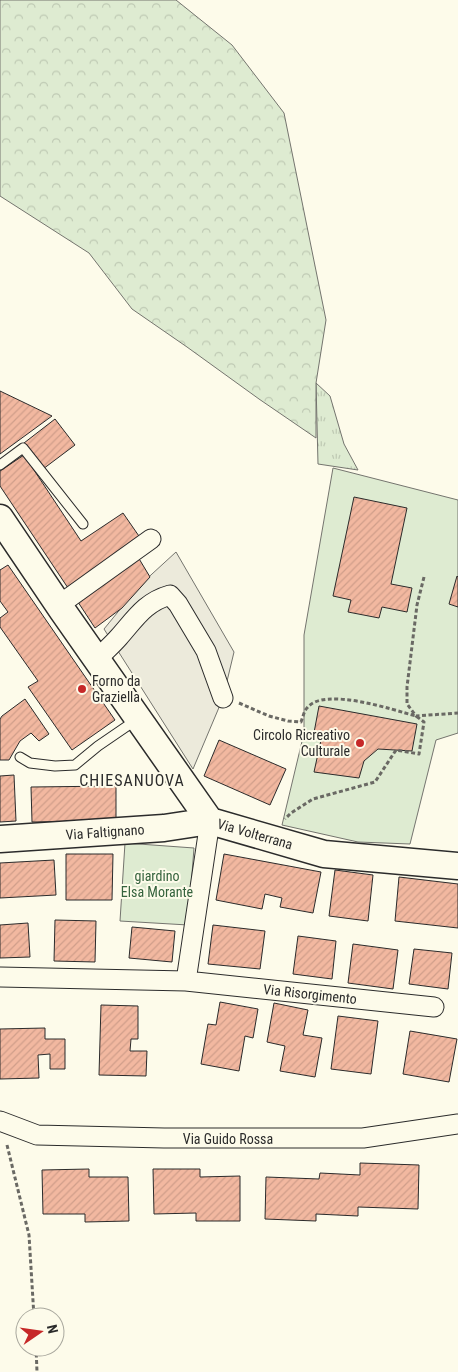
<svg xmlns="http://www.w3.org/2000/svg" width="458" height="1372" font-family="'Roboto Condensed',sans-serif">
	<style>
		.grass { fill: url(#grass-tufts); stroke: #74746e }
		.forest { fill: url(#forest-crowns); stroke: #74746e }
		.park { fill: #deebd1; stroke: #74746e }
		.parking { fill: #eceadb; stroke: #74746e }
		.building { fill: url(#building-hatch); stroke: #2b2b2b }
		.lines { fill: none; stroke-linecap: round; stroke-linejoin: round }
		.lane-casing { stroke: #2b2b2b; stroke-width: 11 }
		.street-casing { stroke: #2b2b2b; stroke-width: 21 }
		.secondary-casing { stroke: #2b2b2b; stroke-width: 29 }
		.path { stroke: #6a6964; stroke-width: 3; stroke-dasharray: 4 2.5; stroke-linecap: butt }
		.lane { stroke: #fdfbea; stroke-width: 9 }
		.street { stroke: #fdfbea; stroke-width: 19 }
		.secondary { stroke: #fdfbea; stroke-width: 26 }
		.poi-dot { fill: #c62828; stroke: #fdfbea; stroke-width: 2 }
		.labels { text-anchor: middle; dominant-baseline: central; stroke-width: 4; stroke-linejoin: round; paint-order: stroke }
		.poi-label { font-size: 14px; fill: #2b2b2b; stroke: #fdfbea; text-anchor: start }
		.street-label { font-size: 14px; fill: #2b2b2b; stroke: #fdfbea }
		.park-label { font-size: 14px; fill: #34623c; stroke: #fdfbea }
		.quarter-label { font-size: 16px; letter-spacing: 1px; fill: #2b2b2b; stroke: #fdfbea }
	</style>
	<defs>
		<pattern id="grass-tufts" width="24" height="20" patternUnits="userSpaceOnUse" patternTransform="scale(1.25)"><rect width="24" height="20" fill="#deebd1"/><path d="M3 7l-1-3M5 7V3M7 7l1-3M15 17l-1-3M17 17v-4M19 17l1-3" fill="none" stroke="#bfcab4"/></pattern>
		<pattern id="forest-crowns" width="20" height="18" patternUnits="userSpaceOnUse" patternTransform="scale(1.25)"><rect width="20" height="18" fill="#deebd1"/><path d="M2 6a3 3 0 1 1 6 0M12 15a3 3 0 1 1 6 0" fill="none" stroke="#bfcab4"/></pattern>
		<pattern id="building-hatch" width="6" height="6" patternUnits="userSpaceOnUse" patternTransform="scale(1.25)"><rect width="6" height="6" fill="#f2b8a0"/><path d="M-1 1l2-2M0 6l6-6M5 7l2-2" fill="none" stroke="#d09e8a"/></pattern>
	</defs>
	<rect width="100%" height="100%" fill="#fdfbea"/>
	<path class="grass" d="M316,383l14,13 14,48 14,26 -40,-6z"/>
	<path class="forest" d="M0,0h176l56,45 52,68 42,207 -10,63v55l-57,-39 -72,-52 -55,-38 -43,-56 -89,-57z"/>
	<path class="park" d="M333,468l125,32v233l-22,7 -26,104 -52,-2 -76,-17 22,-92v-98z
		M125,843l69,5 -6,77 -68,-4z"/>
	<path class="parking" d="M176,552l58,100 -11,46 -30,71 -89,-140 36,-44z"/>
	<path class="building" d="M0,391l52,25 -52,38z
		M55,419l20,26 -32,24 -19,-26z
		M24,455l57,86 42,-28 18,26 -73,49 -68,-102v-15z
		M354,497l53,11 -16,76 21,4 -5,24 -25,-5 -3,11 -31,-6 3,-12 -18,-4z
		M138,557l12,20 -28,31 -27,20 -19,-29z
		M8,565l107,155 -43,30 -44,-63 10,-6 -38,-54v-9l8,-6 -8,-11v-31z
		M457,576l1,1v30l-9,-3z
		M25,699l24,35 -10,7 -8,-8 -11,8 -11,19h-9v-41l2,-3z
		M319,706l98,18 -5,27 -34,-2 -14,12 -5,17 -45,-6 7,-32 -8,-2z
		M219,740l67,29 -16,36 -66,-29z
		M14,775l2,46 -16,1v-46z
		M116,786v35l-84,1 -1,-35z
		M66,854h47l-1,46h-46z
		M224,854l97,18 -8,41 -33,-6 2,-9 -17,-4 -3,15 -46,-9z
		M54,860l2,35 -56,3v-35z
		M335,870l38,5 -5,46 -39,-5z
		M399,877l59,7v44l-63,-7z
		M55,920l41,1 -1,41 -41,-1z
		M28,923l2,34 -30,1v-33z
		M213,925l52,6 -5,38 -52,-5z
		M132,927l43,4 -3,31 -43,-4z
		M298,936l38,5 -4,38 -39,-5z
		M353,944l45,6 -5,39 -45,-6z
		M414,949l38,4 -4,36 -39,-5z
		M220,1002l38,7 -5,29 -8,-2 -6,35 -38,-7 7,-40 8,1z
		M274,1003l34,7 -5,25 19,3 -7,39 -35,-6 5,-25 -18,-4z
		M101,1005l37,1v33h-7l-1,12h17l-1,25 -47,-1z
		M338,1016l40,5 -7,53 -40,-5z
		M45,1028v11h20v30h-15v-15l-12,1 1,23 -39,1v-50z
		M410,1031l47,8 -8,43 -46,-8z
		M360,1163l59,2 -1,44 -60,-2v9l-42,-2v7l-51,-2 1,-42 53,2 1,-6 40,2z
		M89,1169v8h39l1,44 -44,1v-8h-42l-1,-44z
		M153,1169h47v8l40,-1v45h-44v-8l-42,1z"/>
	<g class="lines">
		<defs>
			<path id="lane" d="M0,465l23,-17 60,76
				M20,757l10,6 25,3 20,-1 23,-19 38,-26"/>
			<path id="street" d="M59,605l92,-66
				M97,659c7,-7 15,-14 22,-22 16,-18 26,-35 51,-42l8,9 28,47 17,47
				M0,977l186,4 248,26
				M186,981l24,-160
				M0,1121l37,14 127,3h199l95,-14"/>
			<path id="secondary" d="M0,518l62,92 148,211 114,33 134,12
				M0,839l164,-11 46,-7"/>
		</defs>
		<use href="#lane" class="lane-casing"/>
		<use href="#street" class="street-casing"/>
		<use href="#secondary" class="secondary-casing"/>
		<path class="path" d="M424,577l-7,28 -10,82v17l9,12 42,-3
			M239,703l30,13 19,5 13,1c2,-5 3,-11 6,-14 17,-22 86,2 109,8l8,6 -5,32 -23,-4 -21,32 -62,17 -22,14 -6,6
			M7,1145l22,90 5,82
			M36,1347l1,25"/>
		<use href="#lane" class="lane"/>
		<use href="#street" class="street"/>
		<use href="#secondary" class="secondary"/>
	</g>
	<g class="poi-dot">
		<circle cx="82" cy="689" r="5"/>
		<circle cx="360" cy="743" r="5"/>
	</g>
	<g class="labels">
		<g class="poi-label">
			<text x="92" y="681">Forno da<tspan x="92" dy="16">Graziella</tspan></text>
			<text x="350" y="735" text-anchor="end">Circolo Ricreativo<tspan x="350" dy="16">Culturale</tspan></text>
		</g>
		<g class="street-label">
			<text transform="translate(105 832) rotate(-4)">Via Faltignano</text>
			<text transform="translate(255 834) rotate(16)">Via Volterrana</text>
			<text transform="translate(310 994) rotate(6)">Via Risorgimento</text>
			<text x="228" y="1139">Via Guido Rossa</text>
		</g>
		<g class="park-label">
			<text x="157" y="876">giardino<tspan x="157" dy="16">Elsa Morante</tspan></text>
		</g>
		<g class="quarter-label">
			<text x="132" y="780">CHIESANUOVA</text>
		</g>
	</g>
	<g transform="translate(40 1332) rotate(77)"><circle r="24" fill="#fdfbea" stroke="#a9a89e"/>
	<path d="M0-4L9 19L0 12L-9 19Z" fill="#c62828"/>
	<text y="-8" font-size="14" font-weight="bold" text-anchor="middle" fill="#2b2b2b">N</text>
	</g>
</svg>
